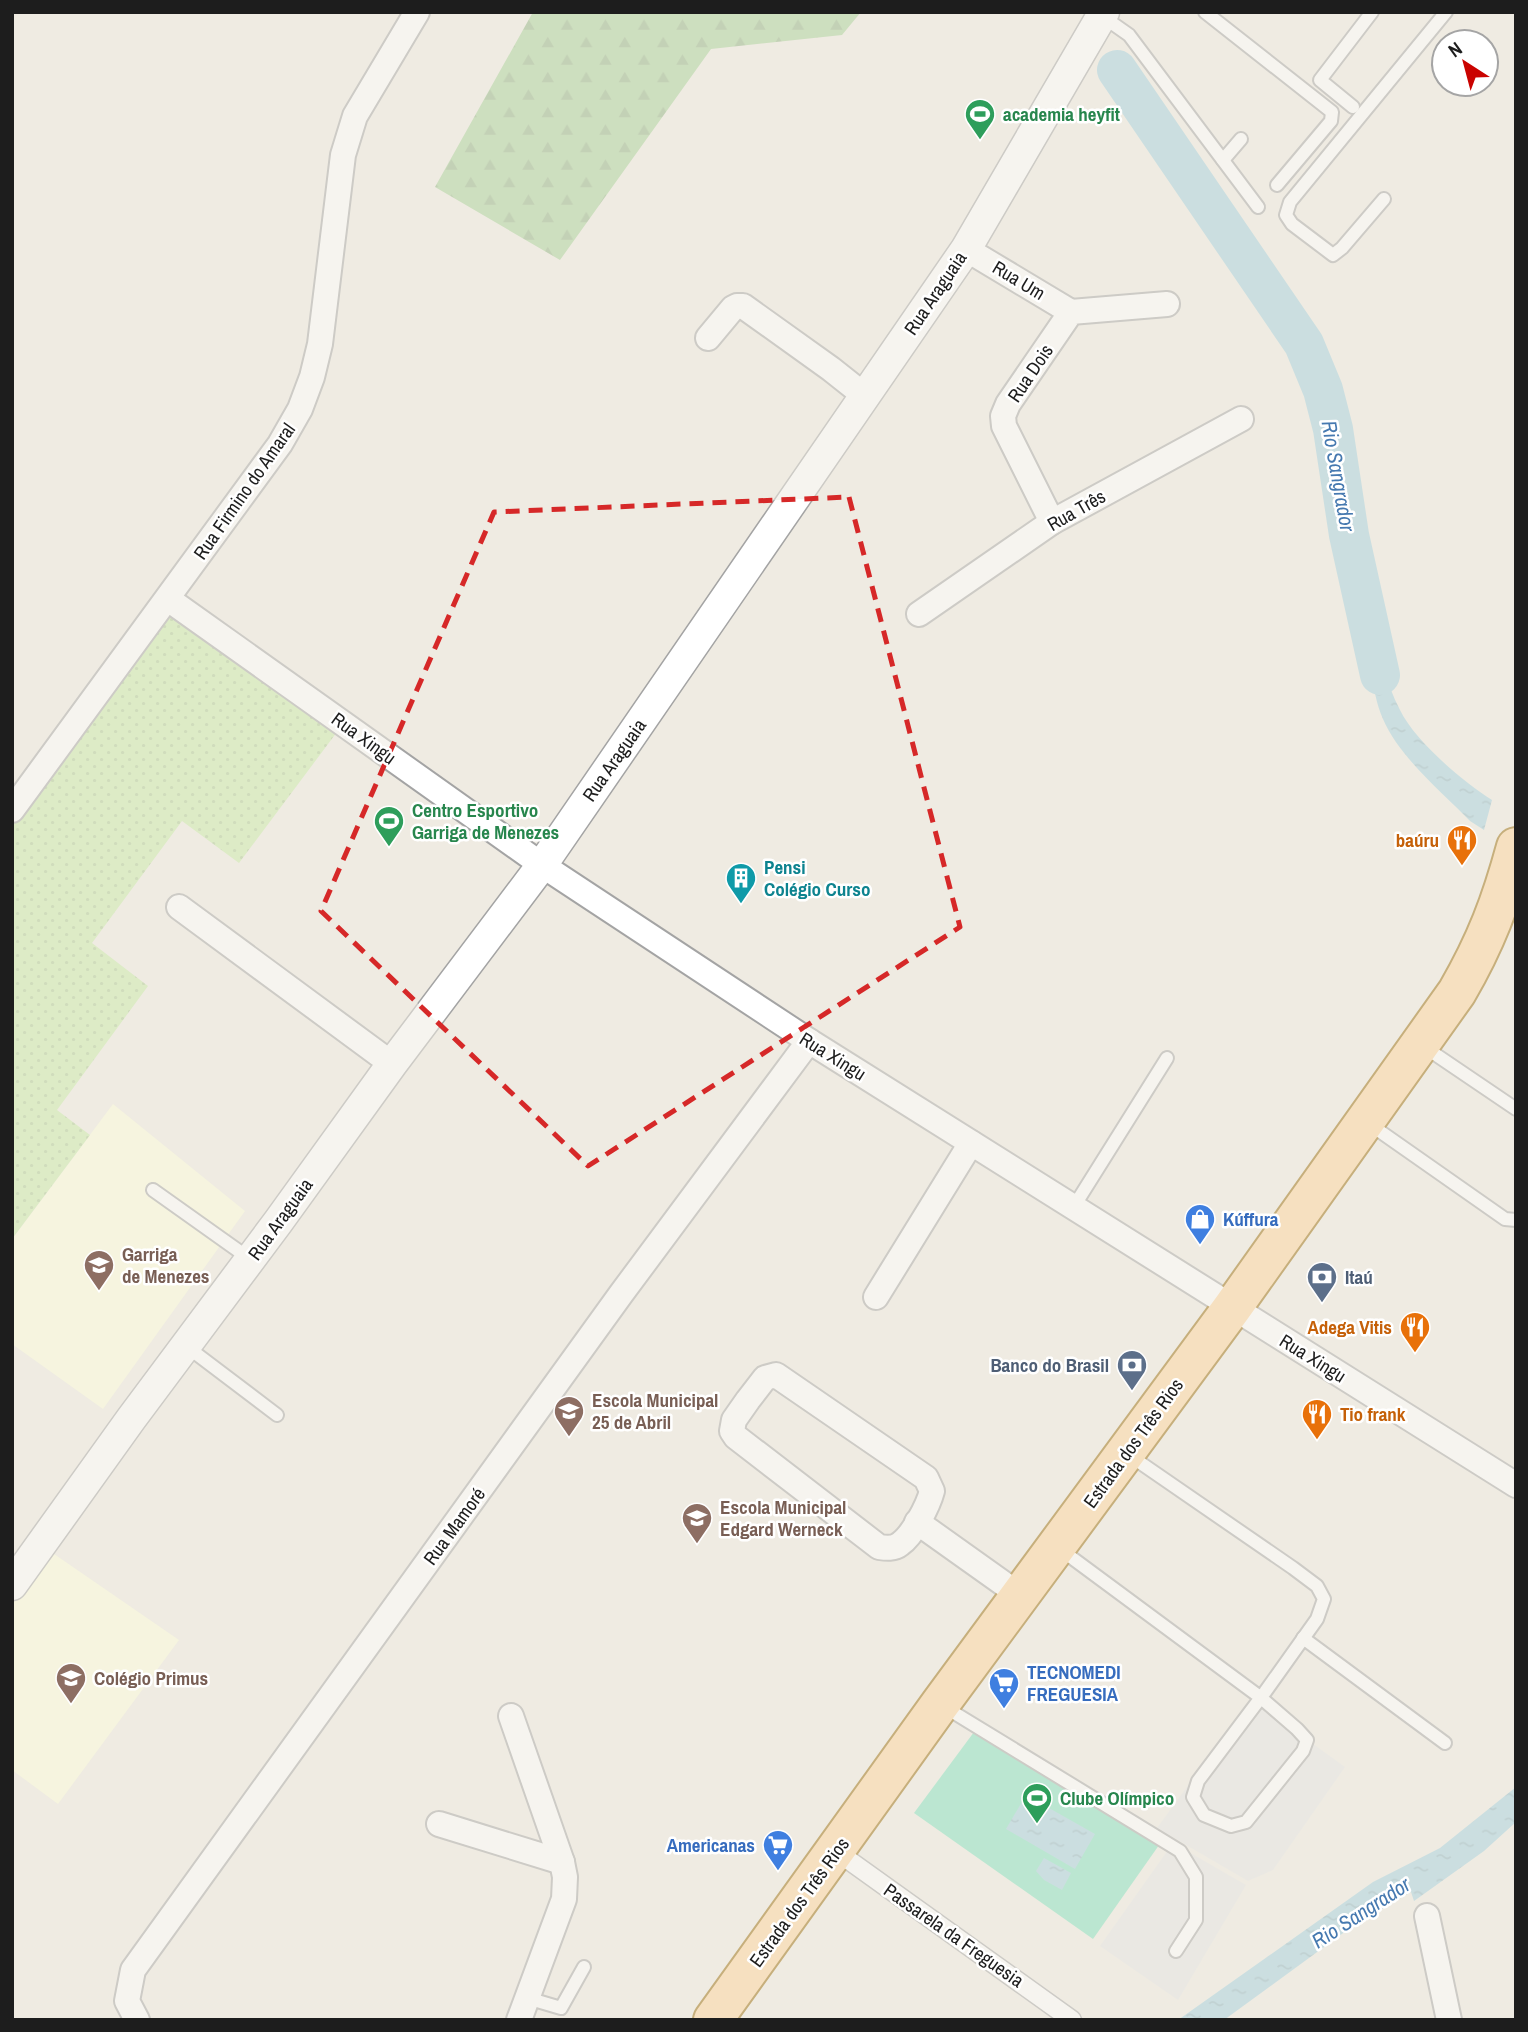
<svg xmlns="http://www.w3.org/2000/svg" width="1528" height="2032" viewBox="0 0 1528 2032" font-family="'Archivo Narrow',sans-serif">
  <defs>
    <pattern id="grass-dots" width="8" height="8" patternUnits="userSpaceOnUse" patternTransform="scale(1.75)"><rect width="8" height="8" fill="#c7eba5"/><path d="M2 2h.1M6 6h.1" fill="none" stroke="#aac98e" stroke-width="1.8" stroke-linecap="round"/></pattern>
    <pattern id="forest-firs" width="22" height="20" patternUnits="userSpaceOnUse" patternTransform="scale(1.75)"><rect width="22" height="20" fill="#a5d095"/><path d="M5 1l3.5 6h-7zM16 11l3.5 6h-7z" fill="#8eb280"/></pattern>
    <pattern id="water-ripples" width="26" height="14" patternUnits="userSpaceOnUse" patternTransform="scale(1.75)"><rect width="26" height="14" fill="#a0cfde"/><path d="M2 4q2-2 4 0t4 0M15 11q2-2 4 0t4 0" fill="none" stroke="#89b1be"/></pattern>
  </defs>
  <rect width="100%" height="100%" fill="#efebe2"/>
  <g fill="#feffdb">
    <polygon points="113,1104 245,1211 103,1409 12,1344 12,1239"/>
    <polygon points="41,1545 179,1640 58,1804 12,1770 12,1585"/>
  </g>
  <polygon fill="url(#grass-dots)" points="165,604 340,728 239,863 182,821 92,943 148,986 57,1110 90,1135 12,1239 12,816"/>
  <polygon fill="url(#forest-firs)" points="533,12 861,12 842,35 711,49 560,260 435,187"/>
  <polygon fill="#7ce1bc" points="974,1732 1164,1838 1093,1939 914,1813"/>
  <g fill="#e5e5e5">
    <polygon points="1251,1699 1345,1767 1273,1870 1248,1881 1157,1828"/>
    <polygon points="1173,1843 1246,1885 1178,2000 1100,1946"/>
  </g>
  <g fill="url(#water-ripples)">
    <path d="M1368 623C1379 651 1386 683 1400 710 1415 741 1463 782 1492 800L1484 830 1470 821C1442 792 1399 757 1383 719 1370 689 1371 655 1368 623Z"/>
    <polygon points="1516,1787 1516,1822 1484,1851 1414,1901 1411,1892 1350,1928 1224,2020 1178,2020 1373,1882 1440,1848"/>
    <polygon points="1026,1795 1095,1834 1075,1869 1006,1829"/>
    <polygon points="1044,1858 1071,1873 1062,1890 1044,1880 1036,1871"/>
  </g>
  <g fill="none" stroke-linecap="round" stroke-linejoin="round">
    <polyline stroke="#a0cfde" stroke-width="40" points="1117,70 1304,344 1323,390 1333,429 1349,535 1380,675"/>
    <g stroke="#a4a4a4" stroke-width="16">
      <g id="service">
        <polyline points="1205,12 1332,112 1331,121 1277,185"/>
        <polyline points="1102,16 1129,35 1258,207"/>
        <polyline points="1353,107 1320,80 1372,12"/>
        <polyline points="1223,160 1241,139"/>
        <polyline points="1384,199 1342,248 1333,255 1292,224 1286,215 1290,202 1446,12"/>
        <polyline points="1423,1046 1516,1109"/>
        <polyline points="1368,1123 1505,1219 1516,1220"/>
        <polyline points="153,1190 250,1259"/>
        <polyline points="1073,1208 1167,1058"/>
        <polyline points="186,1346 277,1415"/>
        <polyline points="1060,1549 1260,1697 1297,1729 1307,1740 1303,1751 1246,1822 1231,1826 1204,1815 1193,1797 1198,1781 1265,1692 1317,1619 1324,1599 1317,1586 1293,1568 1129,1455"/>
        <polyline points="1303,1638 1445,1743"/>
        <polyline points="943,1706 1180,1851 1196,1877 1196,1920 1176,1951"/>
        <polyline points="527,1998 561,2008 584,1967"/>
      </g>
    </g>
    <g stroke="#a4a4a4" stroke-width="21">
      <polyline id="pedestrian" points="836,1851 1072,2020"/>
    </g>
    <g stroke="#a4a4a4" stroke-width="28">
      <g id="minor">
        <polyline points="966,249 1071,312"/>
        <polyline points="708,338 733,308 737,306 743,306 831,369 865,396"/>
        <polyline points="1052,522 1004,426 1003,416 1008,404 1071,312 1167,304"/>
        <polyline points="168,599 542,865 809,1041 1516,1485"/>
        <polyline points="919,614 1052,522 1241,419"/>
        <polyline points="12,810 280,444 300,409 312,377 320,344 343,155 355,116 417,12"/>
        <polyline points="179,907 392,1064"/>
        <polyline points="876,1297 971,1143"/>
        <path d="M776 1375 926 1478 932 1491C928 1506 913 1535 900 1544 894 1549 886 1548 879 1547L736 1437 732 1431 734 1420 748 1400 765 1378Z"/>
        <polyline points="917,1522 1021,1596"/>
        <polyline points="511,1716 562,1862 565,1877 564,1899 519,2020"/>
        <polyline points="439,1824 562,1862"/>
        <polyline points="1427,1916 1449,2020"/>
        <polyline points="137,2020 127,2001 133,1970 621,1294 809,1041"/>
      </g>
    </g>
    <g stroke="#a4a4a4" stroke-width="33">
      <polyline id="tertiary" points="12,1585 131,1419 278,1222 392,1064 542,865 966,249 1104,12"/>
    </g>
    <g stroke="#966600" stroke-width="42">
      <path id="primary" d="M713 2020 940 1704 1232 1308 1457 992C1486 942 1501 902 1516 847"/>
    </g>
    <use href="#service" stroke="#fff" stroke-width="12"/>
    <use href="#pedestrian" stroke="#fff" stroke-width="18"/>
    <use href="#minor" stroke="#fff" stroke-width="24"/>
    <use href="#tertiary" stroke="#fff" stroke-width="30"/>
    <use href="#primary" stroke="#ffd397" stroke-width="38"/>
  </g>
  <path d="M0 0H1528V2032H0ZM849 497 960 927 588 1166 321 911 494 512Z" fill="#efebe2" fill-opacity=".55" fill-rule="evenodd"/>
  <path fill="none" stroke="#d62828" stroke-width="5" stroke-dasharray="14 9" stroke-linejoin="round" d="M849 497 960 927 588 1166 321 911 494 512Z"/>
  <defs>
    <g id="stadium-pin" transform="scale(1.575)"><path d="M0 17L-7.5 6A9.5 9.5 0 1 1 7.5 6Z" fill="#2e9e5b" stroke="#fff"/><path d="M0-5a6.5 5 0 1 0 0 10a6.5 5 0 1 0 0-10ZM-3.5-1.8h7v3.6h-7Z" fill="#fff"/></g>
    <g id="restaurant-pin" transform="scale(1.575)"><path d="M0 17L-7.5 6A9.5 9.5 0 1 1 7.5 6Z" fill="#e8710a" stroke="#fff"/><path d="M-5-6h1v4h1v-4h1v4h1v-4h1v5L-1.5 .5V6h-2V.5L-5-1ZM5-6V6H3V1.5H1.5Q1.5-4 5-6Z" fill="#fff"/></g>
    <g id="building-pin" transform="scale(1.575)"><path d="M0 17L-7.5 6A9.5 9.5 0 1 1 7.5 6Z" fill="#0f9aa8" stroke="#fff"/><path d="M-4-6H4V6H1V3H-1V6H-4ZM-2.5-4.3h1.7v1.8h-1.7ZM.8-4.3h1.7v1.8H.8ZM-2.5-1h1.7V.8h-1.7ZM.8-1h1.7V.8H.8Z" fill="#fff"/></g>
    <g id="shop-pin" transform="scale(1.575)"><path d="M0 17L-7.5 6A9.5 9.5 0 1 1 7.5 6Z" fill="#3f7fe0" stroke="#fff"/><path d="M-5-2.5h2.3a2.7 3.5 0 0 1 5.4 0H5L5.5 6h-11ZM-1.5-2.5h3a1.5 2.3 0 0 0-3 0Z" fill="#fff"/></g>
    <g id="school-pin" transform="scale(1.575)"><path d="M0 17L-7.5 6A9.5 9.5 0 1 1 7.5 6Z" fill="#8d6e63" stroke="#fff"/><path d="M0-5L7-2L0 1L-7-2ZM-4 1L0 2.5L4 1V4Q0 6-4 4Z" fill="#fff"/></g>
    <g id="bank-pin" transform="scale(1.575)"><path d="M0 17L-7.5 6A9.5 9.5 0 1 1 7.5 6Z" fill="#5c6f8a" stroke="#fff"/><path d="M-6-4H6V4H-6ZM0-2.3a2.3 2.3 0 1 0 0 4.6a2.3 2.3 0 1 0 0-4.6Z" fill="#fff"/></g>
    <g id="supermarket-pin" transform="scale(1.575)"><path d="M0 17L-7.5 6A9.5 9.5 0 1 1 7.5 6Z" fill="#3f7fe0" stroke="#fff"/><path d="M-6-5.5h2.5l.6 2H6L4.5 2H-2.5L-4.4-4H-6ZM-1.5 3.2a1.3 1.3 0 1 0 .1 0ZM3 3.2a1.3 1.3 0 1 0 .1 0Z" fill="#fff"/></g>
  </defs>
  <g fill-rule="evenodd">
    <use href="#stadium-pin" x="980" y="114"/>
    <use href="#stadium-pin" x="389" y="821"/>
    <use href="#restaurant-pin" x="1462" y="840"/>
    <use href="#building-pin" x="741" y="878"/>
    <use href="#shop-pin" x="1200" y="1219"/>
    <use href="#school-pin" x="99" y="1265"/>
    <use href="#bank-pin" x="1322" y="1277"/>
    <use href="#restaurant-pin" x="1415" y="1327"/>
    <use href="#bank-pin" x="1132" y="1365"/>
    <use href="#school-pin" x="569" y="1411"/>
    <use href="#restaurant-pin" x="1317" y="1414"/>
    <use href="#school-pin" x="697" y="1518"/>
    <use href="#school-pin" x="71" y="1678"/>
    <use href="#supermarket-pin" x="1004" y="1683"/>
    <use href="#stadium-pin" x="1037" y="1798"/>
    <use href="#supermarket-pin" x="778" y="1845"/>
  </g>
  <g text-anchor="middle" stroke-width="5" stroke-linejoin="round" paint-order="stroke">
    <g font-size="19" font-weight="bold" fill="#27864d" stroke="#fff" text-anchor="start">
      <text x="1003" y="121">academia heyfit</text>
      <text x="412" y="817">Centro Esportivo<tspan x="412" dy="22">Garriga de Menezes</tspan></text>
      <text x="1060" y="1805">Clube Olímpico</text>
    </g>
    <g font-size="19" fill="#1d1d1d" stroke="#fff">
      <text transform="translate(1019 280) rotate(31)" y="7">Rua Um</text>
      <text transform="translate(935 293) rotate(-56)" y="7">Rua Araguaia</text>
      <text transform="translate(1030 373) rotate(-56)" y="7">Rua Dois</text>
      <text transform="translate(244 491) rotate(-55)" y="7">Rua Firmino do Amaral</text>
      <text transform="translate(1076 510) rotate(-30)" y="7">Rua Três</text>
      <text transform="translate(364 738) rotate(36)" y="7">Rua Xingu</text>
      <text transform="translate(614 760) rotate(-55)" y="7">Rua Araguaia</text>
      <text transform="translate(833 1056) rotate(32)" y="7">Rua Xingu</text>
      <text transform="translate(280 1219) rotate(-54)" y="7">Rua Araguaia</text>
      <text transform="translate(1313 1358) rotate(32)" y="7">Rua Xingu</text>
      <text transform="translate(1133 1443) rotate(-54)" y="7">Estrada dos Três Rios</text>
      <text transform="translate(454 1526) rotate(-54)" y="7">Rua Mamoré</text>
      <text transform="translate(799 1902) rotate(-54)" y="7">Estrada dos Três Rios</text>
      <text transform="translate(954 1935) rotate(35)" y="7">Passarela da Freguesia</text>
    </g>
    <g font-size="19" font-weight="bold" fill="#c56008" stroke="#fff" text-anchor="end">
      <text x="1439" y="847">baúru</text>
      <text x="1392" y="1334">Adega Vitis</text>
      <text x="1340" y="1421" text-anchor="start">Tio frank</text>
    </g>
    <g font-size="19" font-weight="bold" fill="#0d838f" stroke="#fff" text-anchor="start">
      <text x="764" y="874">Pensi<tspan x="764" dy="22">Colégio Curso</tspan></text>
    </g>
    <g font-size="19" font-weight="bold" fill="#366cbe" stroke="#fff" text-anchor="start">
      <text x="1223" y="1226">Kúffura</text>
      <text x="1027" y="1679">TECNOMEDI<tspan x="1027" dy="22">FREGUESIA</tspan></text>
      <text x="755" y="1852" text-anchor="end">Americanas</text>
    </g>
    <g font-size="19" font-weight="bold" fill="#785e54" stroke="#fff" text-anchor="start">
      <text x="122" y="1261">Garriga<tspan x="122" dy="22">de Menezes</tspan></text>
      <text x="592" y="1407">Escola Municipal<tspan x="592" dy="22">25 de Abril</tspan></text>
      <text x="720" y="1514">Escola Municipal<tspan x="720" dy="22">Edgard Werneck</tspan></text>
      <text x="94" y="1685">Colégio Primus</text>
    </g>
    <g font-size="19" font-weight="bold" fill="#4e5e75" stroke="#fff" text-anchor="start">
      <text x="1345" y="1284">Itaú</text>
      <text x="1109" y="1372" text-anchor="end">Banco do Brasil</text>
    </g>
    <g font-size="21" font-style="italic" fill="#4679b0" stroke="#fff">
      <text transform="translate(1338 476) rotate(80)" y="7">Rio Sangrador</text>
      <text transform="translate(1361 1913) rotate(-33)" y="7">Rio Sangrador</text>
    </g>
  </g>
  <rect width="1528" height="2032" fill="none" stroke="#1d1d1d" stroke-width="28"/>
  <g transform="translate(1465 63) rotate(324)"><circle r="33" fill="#ffffff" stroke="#a5a5a5" stroke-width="2"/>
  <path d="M0-5L12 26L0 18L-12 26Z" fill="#ca0300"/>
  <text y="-10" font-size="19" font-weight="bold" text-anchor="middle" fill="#1d1d1d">N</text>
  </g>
</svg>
